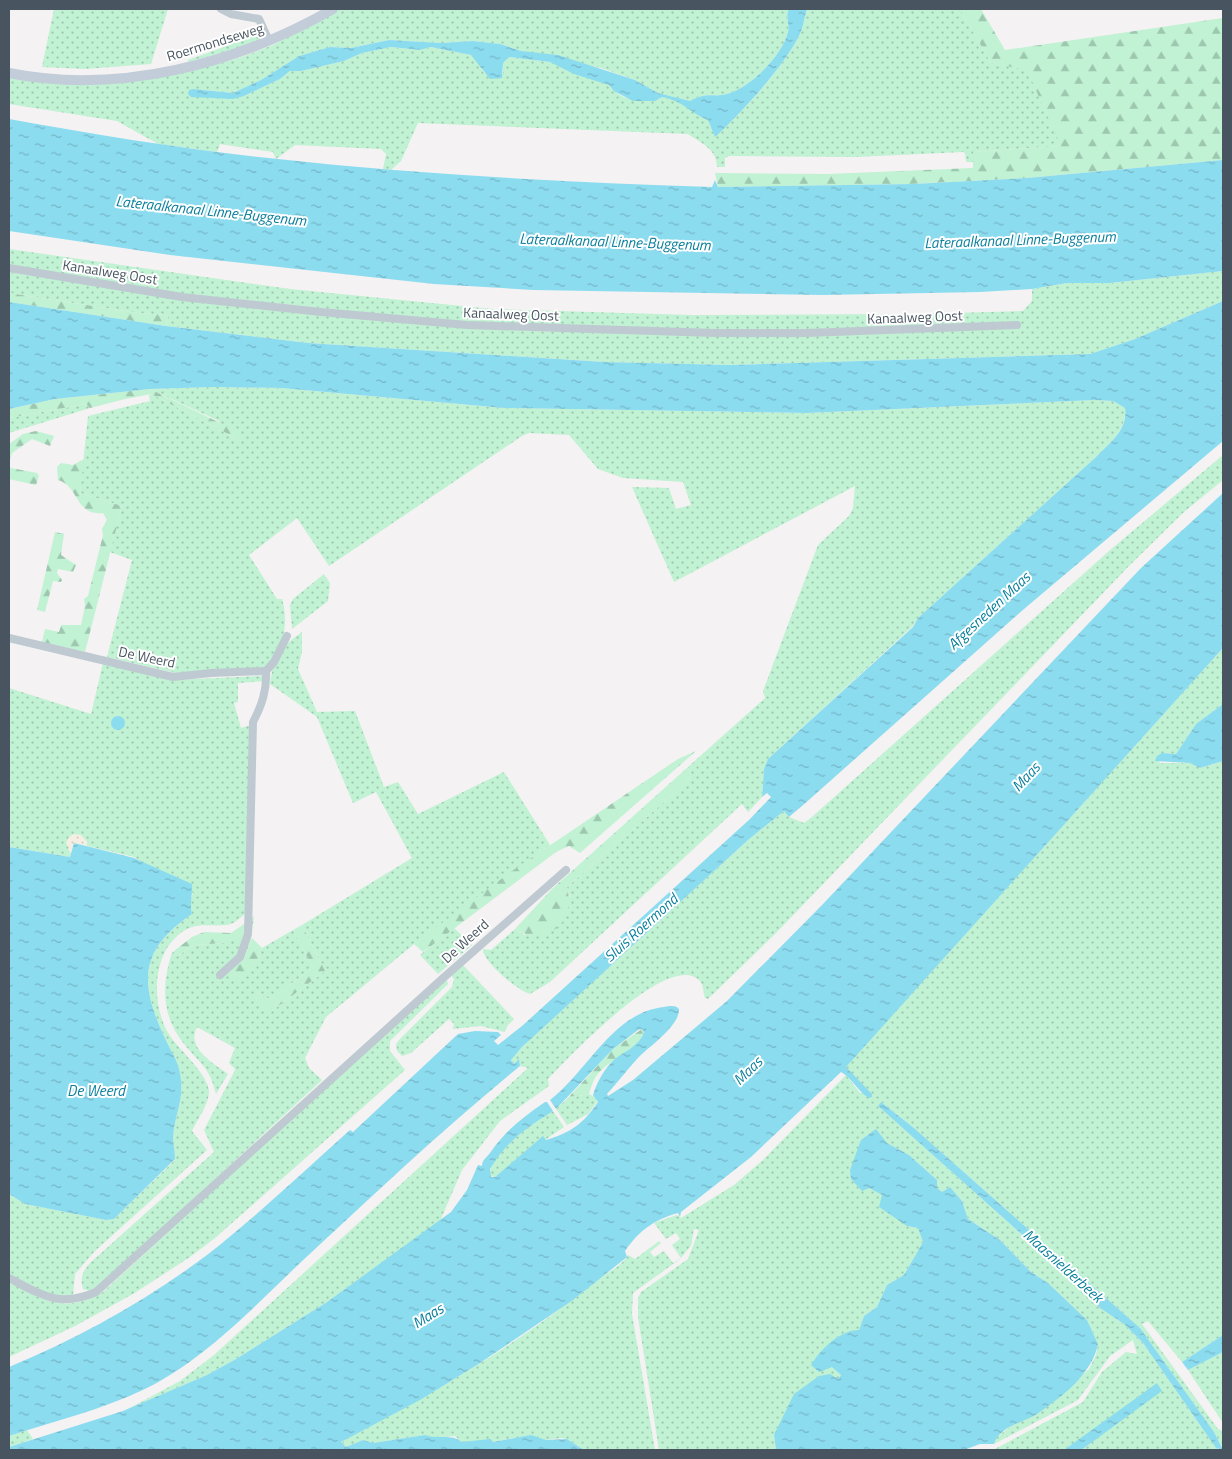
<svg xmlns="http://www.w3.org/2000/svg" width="1232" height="1459" viewBox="0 0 1232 1459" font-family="'Titillium Web',sans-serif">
  <defs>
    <pattern id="grass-dots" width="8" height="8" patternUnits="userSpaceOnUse" patternTransform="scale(1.25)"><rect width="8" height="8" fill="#c0f2d3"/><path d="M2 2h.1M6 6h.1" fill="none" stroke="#9ec7af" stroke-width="1.8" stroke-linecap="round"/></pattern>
    <pattern id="forest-firs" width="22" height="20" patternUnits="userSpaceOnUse" patternTransform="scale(1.25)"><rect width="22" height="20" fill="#c0f2d3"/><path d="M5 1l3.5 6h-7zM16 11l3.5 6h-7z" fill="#9ec7af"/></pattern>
    <pattern id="sand-dots" width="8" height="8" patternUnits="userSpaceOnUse" patternTransform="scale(1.25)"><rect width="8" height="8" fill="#f5efe3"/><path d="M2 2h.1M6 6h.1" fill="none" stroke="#d4cfc5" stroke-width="1.8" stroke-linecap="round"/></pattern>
    <pattern id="water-ripples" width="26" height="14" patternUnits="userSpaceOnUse" patternTransform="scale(1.25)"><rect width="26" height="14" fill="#8cdcf0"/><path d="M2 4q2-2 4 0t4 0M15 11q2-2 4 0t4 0" fill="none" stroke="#74b5c6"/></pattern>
  </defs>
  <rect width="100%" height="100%" fill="#f4f2f2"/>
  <g fill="url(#grass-dots)">
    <polygon points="54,9 168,9 151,64 85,69 42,67"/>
    <path d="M340 9H789C785 17 790 24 788 32 782 56 751 87 727 94 712 98 708 91 690 101L658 93 635 80 601 68 521 51 500 44 473 41 442 43 389 40 351 48 330 47 299 56 261 80 233 93 193 89 244 96 280 79 290 71H301L344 61 362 53 391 47 420 50 431 47 471 55 478 61 484 73 503 74V63L509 57 550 62 609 85C624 103 638 101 659 99L662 96C670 98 681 102 689 107 697 113 697 116 708 120L715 136C744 111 779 72 798 38 803 30 804 18 807 9H960L991 63 1027 69 1062 146 973 152 974 162H966L965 153 963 152 856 157 729 156 725 158V167H717C717 149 701 143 688 134L418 123 401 161 391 170 383 169 386 154 381 149 295 145 276 159 273 152 220 144 217 152 158 144 117 121 9 104V77L24 80 185 72 236 59 273 45Z"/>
    <polygon points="262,33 262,38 236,49 188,62 188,60"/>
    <polygon points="9,249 290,289 492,309 691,315 912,314 1023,311 1032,301 1032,289 1067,283 1110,283 1223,271 1223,301 1135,339 1090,354 731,365 604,362 308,343 166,326 168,315 138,313 9,293 9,272 219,304 530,331 798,336 1018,327 931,326 741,331 453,322 167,292 9,267"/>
    <path d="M213 387 281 388 504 408 807 413 1095 400 1113 401 1125 408C1127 430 1110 442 1096 457L918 618 913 626 768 759 764 769 762 797 748 812 742 804 550 982 530 994C518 991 482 961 483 949L491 950 515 929 525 935 570 896 567 887 689 780 691 775 688 767 765 698 763 691 818 545 849 516 853 508 855 486 674 582 632 487 669 488 676 509 691 505 683 482 623 478 598 469 569 435 529 433 522 436 329 566 297 518 249 555 277 599H282C289 623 284 655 262 669L180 674 107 657 132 560 110 552 122 506 80 493 88 416 150 401 149 395 151 394 238 439 217 420 150 389Z"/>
    <polygon points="86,404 90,408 9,433 9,418"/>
    <path d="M1223 455V480L1184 512 1129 566 775 934 708 999 705 998C703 992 704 985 699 980 668 951 568 1058 548 1079L549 1086 500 1121 462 1170 440 1221 327 1302 236 1359 207 1375 126 1410 180 1381 214 1355 528 1068 520 1066 519 1060 514 1064 511 1059 532 1037 748 840 784 811 789 817 804 823 812 817 1109 551Z"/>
    <polygon points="324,574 330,583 328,601 292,629 290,605 293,599"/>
    <path d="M302 632V652L298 669 317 712 355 711 384 787 398 782 418 814 504 772 550 845 414 944 326 1017 305 1058 309 1068 322 1080 101 1284 90 1291 83 1289C80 1278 82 1272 90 1263L214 1152 204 1130 234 1072 235 1069 229 1063 235 1048 197 1027C186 1048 213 1063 228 1074L216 1094C209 1066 201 1065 184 1044 162 1017 161 985 172 953L174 951 179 955 194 945 223 943 254 916 251 940 246 954 258 960 262 948 293 930 313 968 270 999 255 992 256 998 269 1013 325 971 302 925 412 858 376 792 353 803 317 717 270 684C273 660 281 646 302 632Z"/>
    <path d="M1223 648V704L1196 724 1176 754 1162 753 1159 763H1191L1200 768 1223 761V1335L1182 1362 1148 1321 1142 1324 1218 1429 1223 1431V1450L1214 1432 1140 1328 914 1128 881 1102 878 1106 1085 1291 1088 1297 1100 1308 1124 1324 1143 1343 1216 1448 1220 1450H1081L1089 1444 1082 1438 1064 1450H993L1083 1402 1102 1372 1126 1352 1137 1354 1133 1340 1110 1356 1078 1400 994 1444 997 1437 1012 1425 1036 1414 1089 1369 1096 1355 1098 1344 1087 1320 1048 1283 1031 1272 1000 1240 968 1219 962 1201 950 1187 942 1192 937 1188V1180L909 1155 887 1143 869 1188 882 1195 907 1226 918 1228 923 1242 904 1275 887 1285 877 1307 864 1316 859 1330 832 1366 841 1375 839 1379 774 1435 776 1450H659L638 1317V1298L641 1292 688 1259 699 1230 694 1229 691 1246 690 1247 680 1259 633 1293 632 1314 655 1450H584L567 1439 561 1438 546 1440 513 1438 492 1442H462L455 1436 432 1438 425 1435 373 1443 363 1440 346 1447 342 1444 343 1440C431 1395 519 1344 596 1281 606 1273 621 1267 628 1255L635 1259 659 1241 661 1243 650 1252 654 1257 664 1251 673 1263 681 1258 672 1245 680 1239 676 1233 666 1239 654 1223 677 1215 681 1218 734 1185 763 1160 846 1075 860 1093 872 1094 845 1067Z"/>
    <path d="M103 663 173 680 263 676 265 681 238 683V702L234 703 241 728 251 725V730H248L250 731 248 911C242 916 234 925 226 925 206 927 194 920 176 937 150 961 152 1014 173 1040 182 1052 210 1077 209 1093 208 1105 197 1120 192 1131L207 1150 95 1251 75 1274 73 1296C49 1298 29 1285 9 1274V1194L25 1204 106 1220 114 1219 175 1160C174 1152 173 1144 173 1137 175 1112 185 1100 180 1073 178 1060 170 1050 165 1038 139 983 139 950 192 914L189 904 193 893 134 857 87 846V842L81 835 68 849 71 853 70 857 9 847V688L91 714Z"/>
    <polygon points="454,928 472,945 438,974 420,955"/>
    <polygon points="463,965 514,1019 507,1026 505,1032 481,1026 453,1029 454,1024 449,1019 411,1053 402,1056 397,1051 396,1044 400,1039 452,987 454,979 450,974"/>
    <path d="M446 977 448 984 390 1041V1051L405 1070 215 1238 190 1257 133 1294 75 1326 9 1357V1282C44 1301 65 1314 103 1292Z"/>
    <polygon points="589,1094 595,1097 597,1102 588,1114 567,1125 556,1109 568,1098"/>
    <path d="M553 1111 564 1127 545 1140 543 1137 495 1177 490 1176C487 1154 536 1121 553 1111Z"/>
    <polygon points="1223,1352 1223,1423 1188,1370"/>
    <polygon points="27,1430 33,1439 9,1447 9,1436"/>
  </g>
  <g fill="url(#forest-firs)">
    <polygon points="960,9 981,9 1005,50 1223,18 1223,160 1027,178 913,184 718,187 715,173 828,174 973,168 973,152 1061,146 1027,70 991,63"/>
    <polygon points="9,293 138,313 168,315 166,326 9,302"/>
    <polygon points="150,389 241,433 242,437 238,439 151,394 125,399 90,408 86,404 9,418 9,409 55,399"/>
    <polygon points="36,431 54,436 50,446 32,439 12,453 9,463 9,444 23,434"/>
    <path d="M84 459 80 493 122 506 85 652 42 642 45 629 59 632 61 625H81L85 606 84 599 88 596 103 535 102 529 107 520 103 513C75 516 80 487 58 480L57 467 61 463 73 465Z"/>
    <polygon points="9,466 11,468 37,473 39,476 36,485 9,479"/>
    <polygon points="55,532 64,534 61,555 76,565 73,572 58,569 57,573 62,580 61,582 53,581 45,612 37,610"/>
    <polygon points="696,751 580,853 569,846 556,852 423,952 414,944 512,871 678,759"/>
    <path d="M688 767 691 775 689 780 567 887C577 921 546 949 515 929L552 889Z"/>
    <polygon points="247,922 245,938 223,943 194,945 179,955 174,951 192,937 204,932 231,933"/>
    <polygon points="302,925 325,971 269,1013 252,995 255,992 270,999 313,968 293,930"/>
    <polygon points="252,938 262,948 258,960 241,981 227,972 246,954"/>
    <path d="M642 1029 644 1032C637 1052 609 1059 597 1075 593 1080 591 1088 589 1094L568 1098 613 1049Z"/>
  </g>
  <polygon fill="url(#sand-dots)" points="74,834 81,835 87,842 87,846 74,843 71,853 66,843 69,837"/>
  <g fill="url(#water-ripples)">
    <path d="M789 9H807C804 18 803 30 798 38 779 72 744 110 715 137L708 120C690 113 684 101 662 97L655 101H633L614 91 609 85 574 74 550 62 509 57 503 63 502 78 490 79 471 55 431 47 420 50 391 47 362 53 344 61 301 71H290L280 79 244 96 233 99 191 97 188 94 189 90 193 89 233 93 261 80 299 56 330 47 351 48 389 40 442 43 473 41 500 44 521 51 558 55 635 80 658 93 690 101C708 91 713 98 727 94 751 87 782 56 788 32 790 24 785 17 789 9Z"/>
    <path d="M9 119C98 135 188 150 278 159 422 175 567 182 712 187L715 180 718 187 913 184 1027 178 1223 160V271L1110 283H1067L1032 289 980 292 823 295 533 290 434 284 170 255 9 231Z"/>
    <path d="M1223 301V441L1024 609 802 806 789 817 784 811 748 840 522 1047 511 1060 514 1064 519 1059 520 1066C444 1128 372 1196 300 1263 253 1308 204 1360 145 1389 101 1410 55 1421 9 1436V1367C79 1338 146 1301 207 1255 257 1216 303 1172 350 1130L353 1132 458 1034 475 1031 498 1032 501 1035 494 1041 498 1045 522 1026 750 819 771 797 767 793 762 797 764 769 768 759 913 627 918 618 1096 457C1110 442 1128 430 1125 408L1113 401 1095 400 807 413 504 408 281 388 213 387 150 389 55 399 9 409V302L166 326 308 343 604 362 731 365 1090 354 1135 339Z"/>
    <path d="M1223 493V648L846 1067 872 1094V1097L869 1098C857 1091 853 1079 841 1072L751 1157 681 1212 680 1217 678 1213C653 1220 639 1231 625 1251L627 1257 573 1300 477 1365 420 1400 341 1442 346 1447 363 1440 373 1443 425 1435C438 1440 451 1433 462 1442L490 1439 493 1442 531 1435 546 1440 567 1439 584 1450H9V1447L123 1411 207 1375 236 1359 327 1302 451 1212 467 1190 478 1165 482 1166C482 1160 486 1158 490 1153 505 1131 523 1117 545 1102H547L553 1111C525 1129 508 1140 490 1169L491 1177H495L543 1136 546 1140C572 1132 583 1124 598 1102L593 1095C597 1082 605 1067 616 1058 626 1051 640 1045 644 1032L642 1029 638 1030 613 1049 556 1109 550 1100C587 1072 613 1012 664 1007 670 1006 675 1005 679 1009 680 1026 648 1047 637 1059 627 1070 617 1083 607 1094L608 1096 633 1080 727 1001 823 904 1141 568Z"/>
    <polygon points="1223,704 1223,761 1200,768 1190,763 1155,761 1157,756 1162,753 1176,754 1196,724"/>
    <circle cx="118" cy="723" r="7"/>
    <path d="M74 843 134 858 192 884C193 895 189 903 192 914 139 950 139 983 165 1038 170 1050 178 1060 180 1073 185 1100 175 1112 173 1137 173 1144 175 1152 175 1159L114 1219 106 1220 25 1204 9 1194V847L70 857Z"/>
    <polygon points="881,1102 914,1128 1140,1328 1214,1432 1223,1450 1216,1448 1143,1343 1124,1324 1100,1308 1088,1297 1085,1291 878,1106"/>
    <path d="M876 1129 887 1143 909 1155 937 1180V1188L942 1192 950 1187 962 1201 968 1219 1000 1240 1031 1272 1048 1283 1087 1320 1098 1344C1092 1374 1062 1397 1037 1414 1022 1423 1000 1426 994 1444H980L964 1450H776L774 1435 794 1394 819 1376 830 1374 838 1379 841 1375 832 1367 819 1372 811 1365C821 1349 840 1330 859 1330L864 1316 877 1307 887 1285 904 1275 923 1242 918 1228 907 1226 879 1207 882 1195 869 1188 862 1191 851 1179 850 1170 861 1140Z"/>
    <polygon points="1223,1335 1223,1352 1188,1370 1182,1362"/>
    <polygon points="1157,1383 1162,1391 1084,1448 1081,1450 1064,1450"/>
  </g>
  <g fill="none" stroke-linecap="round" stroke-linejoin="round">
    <g stroke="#bfc9d1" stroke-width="8">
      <polyline points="221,9 231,14 259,19 269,41"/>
      <polyline points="9,268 182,297 321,312 467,325 715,333 807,333 1017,325"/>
      <polyline points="9,638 173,677 211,673 266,671"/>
      <polyline points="266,671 274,662 287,636"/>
      <path d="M220 975 240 957 248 934 253 722C262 705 267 690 266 671"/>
      <path d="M9 1278C41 1295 60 1308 96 1292L442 979 566 870"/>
    </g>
    <path stroke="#c2cdd9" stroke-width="10" d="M9 73C118 95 237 64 333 9"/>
  </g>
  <g text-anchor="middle" stroke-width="4" stroke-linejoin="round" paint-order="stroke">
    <g font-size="14" fill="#485560" stroke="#fff">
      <text transform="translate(215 42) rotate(-17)" y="5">Roermondseweg</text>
      <text transform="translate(110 272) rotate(9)" y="5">Kanaalweg Oost</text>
      <text transform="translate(511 314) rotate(2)" y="5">Kanaalweg Oost</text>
      <text transform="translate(915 317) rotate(-2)" y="5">Kanaalweg Oost</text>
      <text transform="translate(147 657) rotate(12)" y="5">De Weerd</text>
      <text transform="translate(465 941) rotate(-42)" y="5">De Weerd</text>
    </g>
    <g font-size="15" font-style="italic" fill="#087f9c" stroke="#fff">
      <text transform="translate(211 211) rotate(6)" y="5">Lateraalkanaal Linne-Buggenum</text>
      <text transform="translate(1020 240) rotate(-2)" y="5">Lateraalkanaal Linne-Buggenum</text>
      <text transform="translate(615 242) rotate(2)" y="5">Lateraalkanaal Linne-Buggenum</text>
      <text transform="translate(989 611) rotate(-43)" y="5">Afgesneden Maas</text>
      <text transform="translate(1026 777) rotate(-47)" y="5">Maas</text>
      <text transform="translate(641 928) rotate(-42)" y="5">Sluis Roermond</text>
      <text transform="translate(748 1071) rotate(-44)" y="5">Maas</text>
      <text x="96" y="1096">De Weerd</text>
      <text transform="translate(1063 1266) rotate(42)" y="5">Maasnielderbeek</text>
      <text transform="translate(428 1316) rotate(-32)" y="5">Maas</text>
    </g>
  </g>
  <rect width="1232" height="1459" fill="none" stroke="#485560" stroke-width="20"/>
</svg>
